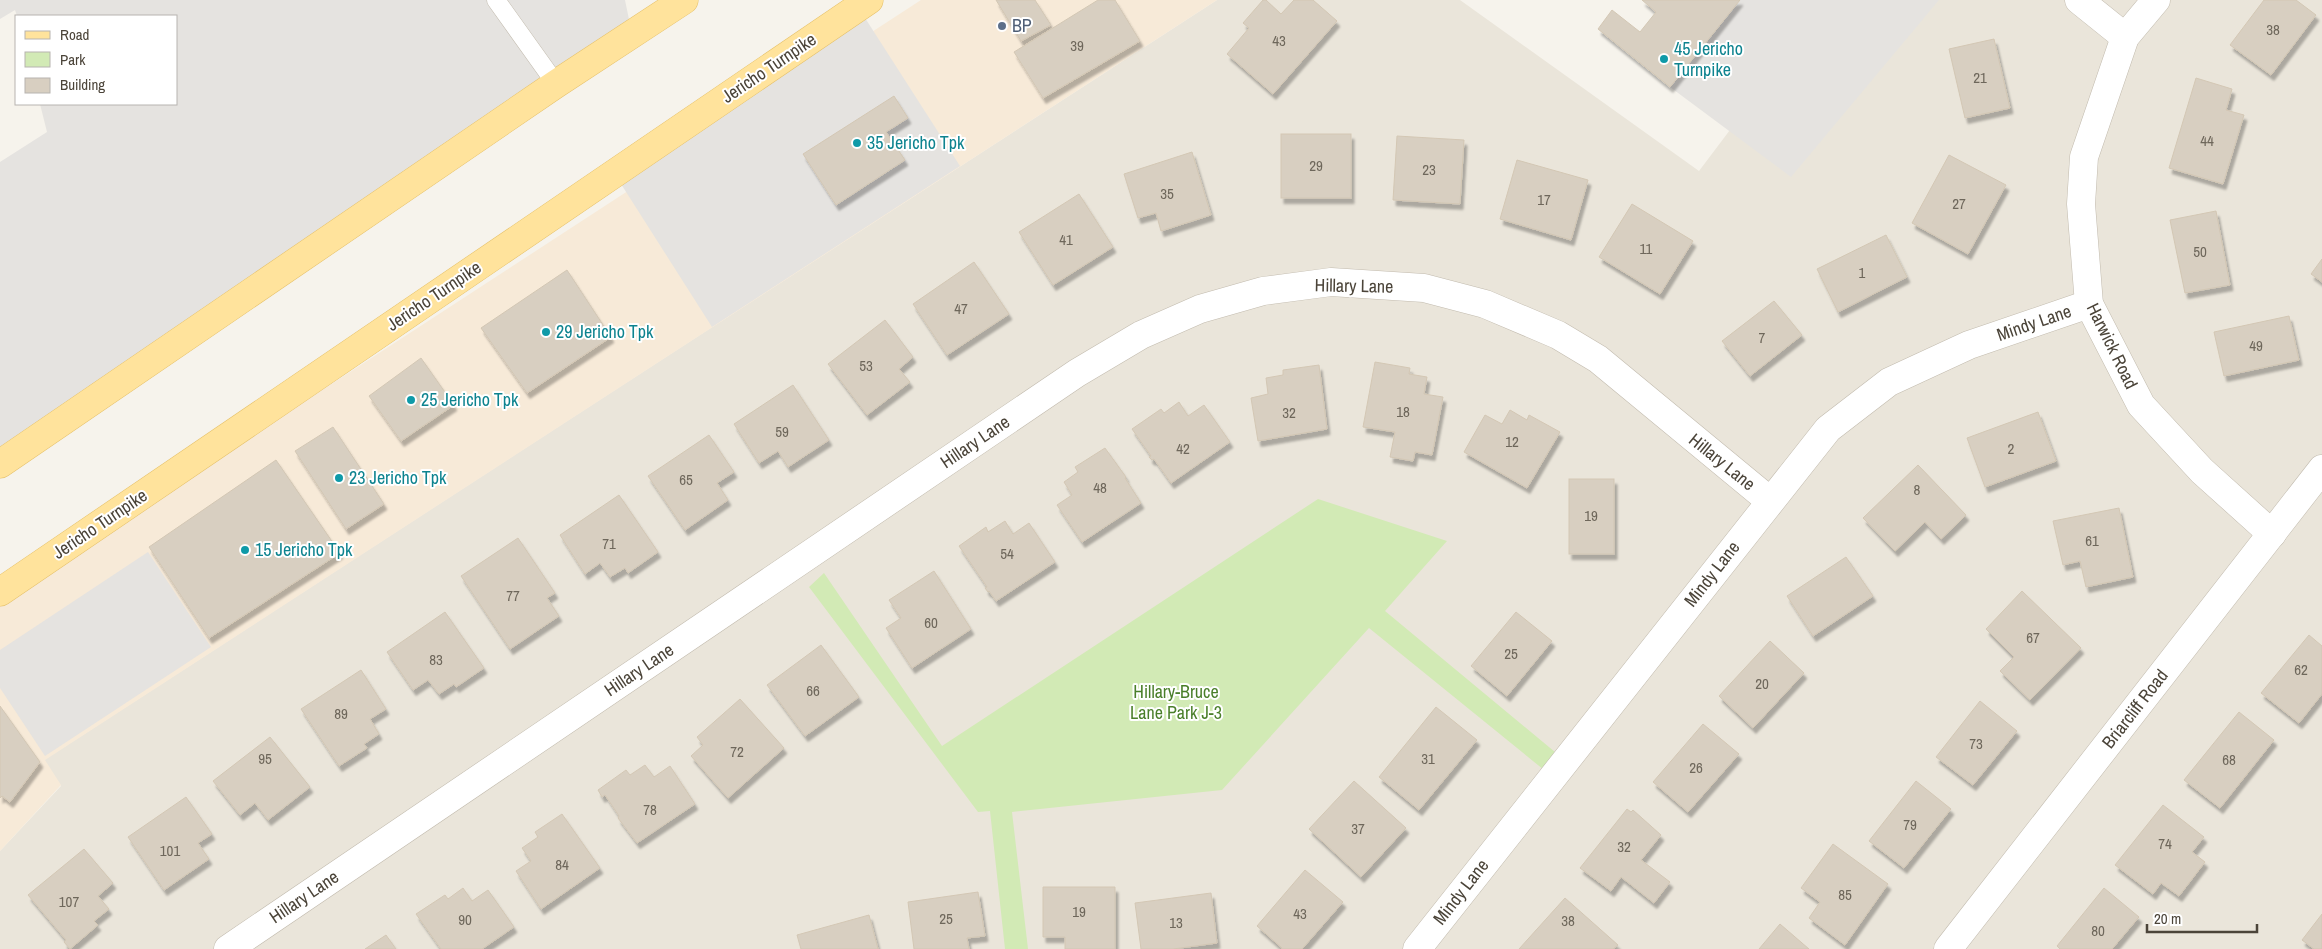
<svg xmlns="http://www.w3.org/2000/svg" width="2322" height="949" viewBox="0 0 2322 949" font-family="'Archivo Narrow',sans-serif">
  <defs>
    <filter id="shadow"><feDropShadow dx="3" dy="5.5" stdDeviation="1" flood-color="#0004"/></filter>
  </defs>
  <rect width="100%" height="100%" fill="#f6f3ec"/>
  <polygon fill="#eae5da" points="1217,0 1460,0 1699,171 1828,0 2322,0 2322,949 0,949 0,851 61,786 44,760"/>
  <polygon fill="#f7ead8" points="921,0 1217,0 45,760 61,785 0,851 0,600"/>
  <polygon fill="#d2eab5" points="1318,499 1447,541 1385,611 1561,757 1549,774 1369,628 1222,790 1012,812 1028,949 1005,949 990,811 978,812 809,587 824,573 942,746"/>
  <g fill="#e5e3e0">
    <polygon points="0,0 625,0 632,34 0,458 0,162 47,132 40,104 176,104 176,16 17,16 15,10 0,19"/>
    <polygon points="1740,0 1939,0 1791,177 1670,87"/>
    <polygon points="858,7 960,166 712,327 614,173"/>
    <polygon points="148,552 211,647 45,756 0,688 0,650"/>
  </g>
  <g fill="#d8cfc1" stroke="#d3c7b4" filter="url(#shadow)">
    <polygon points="996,0 1035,0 1051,25 1021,41"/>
    <polygon points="1098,0 1115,0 1140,41 1043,98 1014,52"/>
    <polygon points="1263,0 1266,0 1281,14 1294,0 1313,0 1337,21 1273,94 1227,54 1249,28 1243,23"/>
    <polygon points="1642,0 1740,0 1670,87 1598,29 1612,10 1640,32 1656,12"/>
    <polygon points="2264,0 2296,0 2316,15 2271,75 2230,45"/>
    <polygon points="1994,39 2010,108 1965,118 1949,49"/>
    <polygon points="2196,78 2232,89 2226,110 2244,115 2223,184 2169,168"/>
    <polygon points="894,96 908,118 886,132 905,160 836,205 803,154"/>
    <rect x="1281" y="134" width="70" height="64"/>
    <polygon points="1397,136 1464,140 1460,204 1393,200"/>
    <polygon points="1192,152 1211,215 1161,231 1156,213 1138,218 1124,174"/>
    <polygon points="1949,155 2006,185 1968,254 1912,223"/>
    <polygon points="1517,160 1588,180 1571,240 1500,219"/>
    <polygon points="1079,194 1113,247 1053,285 1019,232"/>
    <polygon points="1632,204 1693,241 1660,294 1599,257"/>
    <polygon points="2216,211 2230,285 2185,293 2170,220"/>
    <polygon points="1886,235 1907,277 1838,312 1817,269"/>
    <polygon points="2322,259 2322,282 2311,274"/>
    <polygon points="974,262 1009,314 947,355 913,304"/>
    <polygon points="567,270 611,337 527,393 481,328"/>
    <polygon points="1774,301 1802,335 1750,376 1722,341"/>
    <polygon points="2289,316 2299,360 2224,376 2214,332"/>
    <polygon points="885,320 913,357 899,369 910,382 867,415 828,364"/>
    <polygon points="421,358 454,405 401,441 369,396"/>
    <polygon points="1375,362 1410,368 1409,374 1427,377 1424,394 1443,397 1432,455 1415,452 1413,461 1390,457 1395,432 1363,427"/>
    <polygon points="1319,365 1327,429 1258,441 1251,398 1268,394 1266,378 1283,375 1283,370"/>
    <polygon points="793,385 829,440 788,467 778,451 759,463 734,424"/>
    <polygon points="1179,402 1188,416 1204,405 1230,442 1171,483 1154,459 1152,460 1149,457 1151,456 1132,429 1161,409 1164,413"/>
    <polygon points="1510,410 1527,420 1529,415 1560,432 1527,488 1464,452 1485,415 1502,424"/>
    <polygon points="2038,412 2056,461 1985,487 1967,438"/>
    <polygon points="333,427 384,504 346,529 295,451"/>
    <polygon points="709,435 734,472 717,483 728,500 685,530 648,476"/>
    <polygon points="1105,448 1126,477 1125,478 1141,503 1082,542 1057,505 1072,495 1064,482 1078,472 1075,467"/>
    <polygon points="276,460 340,553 209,638 149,547"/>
    <polygon points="1918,465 1966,515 1941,539 1925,522 1895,551 1863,518"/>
    <rect x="1569" y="479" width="45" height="75"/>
    <polygon points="619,495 658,552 628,573 625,568 610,577 600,563 585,574 560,535"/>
    <polygon points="2119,508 2133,577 2086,587 2080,561 2063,565 2053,521"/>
    <polygon points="1005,521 1013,534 1029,523 1055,562 996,601 989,591 988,592 985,588 987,587 959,546 986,527 988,532"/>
    <polygon points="518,538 555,593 547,598 559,616 510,649 461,576"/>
    <polygon points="1846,557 1873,596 1813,636 1787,596"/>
    <polygon points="934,571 971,629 912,668 886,628 901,618 889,600"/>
    <polygon points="2022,591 2081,648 2030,700 2000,671 2014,657 1986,629"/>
    <polygon points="445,612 484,668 456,687 454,684 439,694 428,680 413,690 387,652"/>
    <polygon points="1516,612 1552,641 1507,696 1471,666"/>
    <polygon points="2309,635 2322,646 2322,694 2299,723 2261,693"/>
    <polygon points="1770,641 1804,673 1753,728 1719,696"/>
    <polygon points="821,645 859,697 805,736 767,685"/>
    <polygon points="361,670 386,709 370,719 379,734 364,744 367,748 339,766 301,709"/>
    <polygon points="740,699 784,748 728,798 691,756 703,745 697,737"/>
    <polygon points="1980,701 2017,731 1973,785 1936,757"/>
    <polygon points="0,706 40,762 10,802 2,796 0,798"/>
    <polygon points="1436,707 1477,740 1419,810 1379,777"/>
    <polygon points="2239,712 2274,740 2220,808 2184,780"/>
    <polygon points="1703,724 1739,754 1688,812 1653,782"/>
    <polygon points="270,737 310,787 268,820 255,803 240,815 213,781"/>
    <polygon points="645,765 654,777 670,766 695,804 637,843 618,818 619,816 605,795 602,797 598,790 626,770 630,775"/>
    <polygon points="1354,781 1406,828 1361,877 1309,829"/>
    <polygon points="1916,781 1951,809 1904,868 1869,841"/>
    <polygon points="186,797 212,834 198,843 209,859 164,890 128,837"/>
    <polygon points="2163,805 2204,837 2192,852 2205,862 2179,896 2161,883 2153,894 2115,865"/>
    <polygon points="1627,809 1631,812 1633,810 1661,835 1641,860 1670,882 1654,903 1621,877 1611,891 1580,868"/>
    <polygon points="562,814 600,868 541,909 516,871 531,861 522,848 538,837 535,832"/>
    <polygon points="1833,844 1888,884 1845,945 1809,918 1820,902 1801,888"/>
    <polygon points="84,849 113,883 98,896 109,909 94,921 98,925 70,949 64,942 66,940 28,895"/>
    <polygon points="1305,870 1343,902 1302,949 1281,949 1282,948 1257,926"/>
    <polygon points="1043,887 1115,887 1115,949 1065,949 1065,937 1043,937"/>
    <polygon points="463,888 472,901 488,890 514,927 482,949 441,949 416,914 445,895 448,899"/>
    <polygon points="2104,888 2139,917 2112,949 2060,949 2057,946"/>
    <polygon points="978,892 985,936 967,938 969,949 914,949 908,902"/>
    <polygon points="1211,893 1217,943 1173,949 1141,949 1135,903"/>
    <polygon points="1565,898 1618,945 1613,949 1519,949"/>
    <polygon points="2322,914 2322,949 2314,949 2302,940"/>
    <polygon points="869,915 878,949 801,949 797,935"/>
    <polygon points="1780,924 1809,949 1759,949"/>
    <polygon points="386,935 396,949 365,949"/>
  </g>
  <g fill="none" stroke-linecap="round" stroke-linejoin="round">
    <g stroke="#c2bbae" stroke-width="19">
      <polyline id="service" points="496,0 556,84"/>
    </g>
    <g stroke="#c2bbae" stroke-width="29">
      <g id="minor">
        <polyline points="2079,0 2125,37"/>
        <polyline points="2156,0 2125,37 2084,157 2081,204 2089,304 2141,405 2202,471 2272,534"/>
        <polyline points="228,949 1077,373 1141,335 1200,309 1263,291 1331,282 1424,288 1485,304 1558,335 1598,359 1770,501"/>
        <polyline points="1417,949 1828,429 1889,382 1969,345 2089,304"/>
        <polyline points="1948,949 2322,469"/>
      </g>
    </g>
    <g stroke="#e6c16a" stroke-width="29">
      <g id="primary">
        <polyline points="0,464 556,84 684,0"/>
        <polyline points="0,592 869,0"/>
      </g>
    </g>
    <use href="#service" stroke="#fff" stroke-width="18"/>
    <use href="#minor" stroke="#fff" stroke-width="28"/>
    <use href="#primary" stroke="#ffe39c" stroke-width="28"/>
  </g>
  <circle fill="#5c6f8a" stroke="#fff" stroke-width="2" cx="1002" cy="26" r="5"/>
  <g fill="#0f9aa8" stroke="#fff" stroke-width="2">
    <circle cx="1664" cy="59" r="5"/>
    <circle cx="857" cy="143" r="5"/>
    <circle cx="546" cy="332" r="5"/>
    <circle cx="411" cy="400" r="5"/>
    <circle cx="339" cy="478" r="5"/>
    <circle cx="245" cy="550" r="5"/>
  </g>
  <g text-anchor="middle" stroke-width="4" stroke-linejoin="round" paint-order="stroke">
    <g font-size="15" fill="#6e675b">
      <text x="2273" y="35">38</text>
      <text x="1279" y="46">43</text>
      <text x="1077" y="51">39</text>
      <text x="1980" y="83">21</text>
      <text x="2207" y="146">44</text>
      <text x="1316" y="171">29</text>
      <text x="1429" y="175">23</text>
      <text x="1167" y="199">35</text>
      <text x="1544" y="205">17</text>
      <text x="1959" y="209">27</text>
      <text x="1066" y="245">41</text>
      <text x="1646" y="254">11</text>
      <text x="2200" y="257">50</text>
      <text x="1862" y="278">1</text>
      <text x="961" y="314">47</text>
      <text x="1762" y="343">7</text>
      <text x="2256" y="351">49</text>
      <text x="866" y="371">53</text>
      <text x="1403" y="417">18</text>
      <text x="1289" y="418">32</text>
      <text x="782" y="437">59</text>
      <text x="1512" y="447">12</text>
      <text x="1183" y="454">42</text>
      <text x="2011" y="454">2</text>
      <text x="686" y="485">65</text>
      <text x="1100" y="493">48</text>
      <text x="1917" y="495">8</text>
      <text x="1591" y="521">19</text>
      <text x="2092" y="546">61</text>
      <text x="609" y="549">71</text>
      <text x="1007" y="559">54</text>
      <text x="513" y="601">77</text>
      <text x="931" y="628">60</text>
      <text x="2033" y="643">67</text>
      <text x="1511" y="659">25</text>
      <text x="436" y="665">83</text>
      <text x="2301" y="675">62</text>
      <text x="1762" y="689">20</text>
      <text x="813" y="696">66</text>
      <text x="341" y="719">89</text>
      <text x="1976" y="749">73</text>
      <text x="737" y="757">72</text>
      <text x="265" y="764">95</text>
      <text x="1428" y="764">31</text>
      <text x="2229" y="765">68</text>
      <text x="1696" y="773">26</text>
      <text x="650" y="815">78</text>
      <text x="1910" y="830">79</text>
      <text x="1358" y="834">37</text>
      <text x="2165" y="849">74</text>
      <text x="1624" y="852">32</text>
      <text x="170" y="856">101</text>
      <text x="562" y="870">84</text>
      <text x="1845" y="900">85</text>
      <text x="69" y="907">107</text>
      <text x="1079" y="917">19</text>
      <text x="1300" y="919">43</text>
      <text x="946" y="924">25</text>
      <text x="465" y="925">90</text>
      <text x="1568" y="926">38</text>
      <text x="1176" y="928">13</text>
      <text x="2098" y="936">80</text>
    </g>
    <g font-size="18" fill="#4e5e75" stroke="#fff" text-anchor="start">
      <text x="1012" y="32">BP</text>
    </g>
    <g font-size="18" fill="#0d838f" stroke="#fff" text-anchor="start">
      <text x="1674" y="55">45 Jericho<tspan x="1674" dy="21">Turnpike</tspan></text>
      <text x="867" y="149">35 Jericho Tpk</text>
      <text x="556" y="338">29 Jericho Tpk</text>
      <text x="421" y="406">25 Jericho Tpk</text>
      <text x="349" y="484">23 Jericho Tpk</text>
      <text x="255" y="556">15 Jericho Tpk</text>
    </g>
    <g font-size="18" fill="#4b4439" stroke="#fff">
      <text transform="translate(769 68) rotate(-34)" y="6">Jericho Turnpike</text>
      <text transform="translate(1354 286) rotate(1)" y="6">Hillary Lane</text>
      <text transform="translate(434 296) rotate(-34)" y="6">Jericho Turnpike</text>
      <text transform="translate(2034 323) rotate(-19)" y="6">Mindy Lane</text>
      <text transform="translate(2112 346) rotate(64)" y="6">Harwick Road</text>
      <text transform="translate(975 442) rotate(-34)" y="6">Hillary Lane</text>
      <text transform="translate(1722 462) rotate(39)" y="6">Hillary Lane</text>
      <text transform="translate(100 524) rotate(-34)" y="6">Jericho Turnpike</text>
      <text transform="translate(1712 574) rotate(-52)" y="6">Mindy Lane</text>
      <text transform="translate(639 670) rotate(-34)" y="6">Hillary Lane</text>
      <text transform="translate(2135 709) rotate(-52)" y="6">Briarcliff Road</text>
      <text transform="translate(1461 892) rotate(-52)" y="6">Mindy Lane</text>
      <text transform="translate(304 897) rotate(-34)" y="6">Hillary Lane</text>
    </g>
    <g font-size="18" fill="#4a7f2a" stroke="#fff">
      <text x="1176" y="698">Hillary-Bruce<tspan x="1176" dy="21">Lane Park J-3</tspan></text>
    </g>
  </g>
  <rect x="15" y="15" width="162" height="90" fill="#ffffff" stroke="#b7b4b0"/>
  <rect x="25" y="31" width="25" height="8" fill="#ffe39c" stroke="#b7b4b0"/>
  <text x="60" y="40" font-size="15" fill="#4b4439">Road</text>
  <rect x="25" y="52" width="25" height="15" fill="#d2eab5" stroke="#b7b4b0"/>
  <text x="60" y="65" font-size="15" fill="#4b4439">Park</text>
  <rect x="25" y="78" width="25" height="15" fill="#d8cfc1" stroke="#b7b4b0"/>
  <text x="60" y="90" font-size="15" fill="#4b4439">Building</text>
  <path d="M2147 924v8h110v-8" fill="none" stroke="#4b4439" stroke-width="2.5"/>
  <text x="2154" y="924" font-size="15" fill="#4b4439" stroke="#ffffff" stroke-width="4" paint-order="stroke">20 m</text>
</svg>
